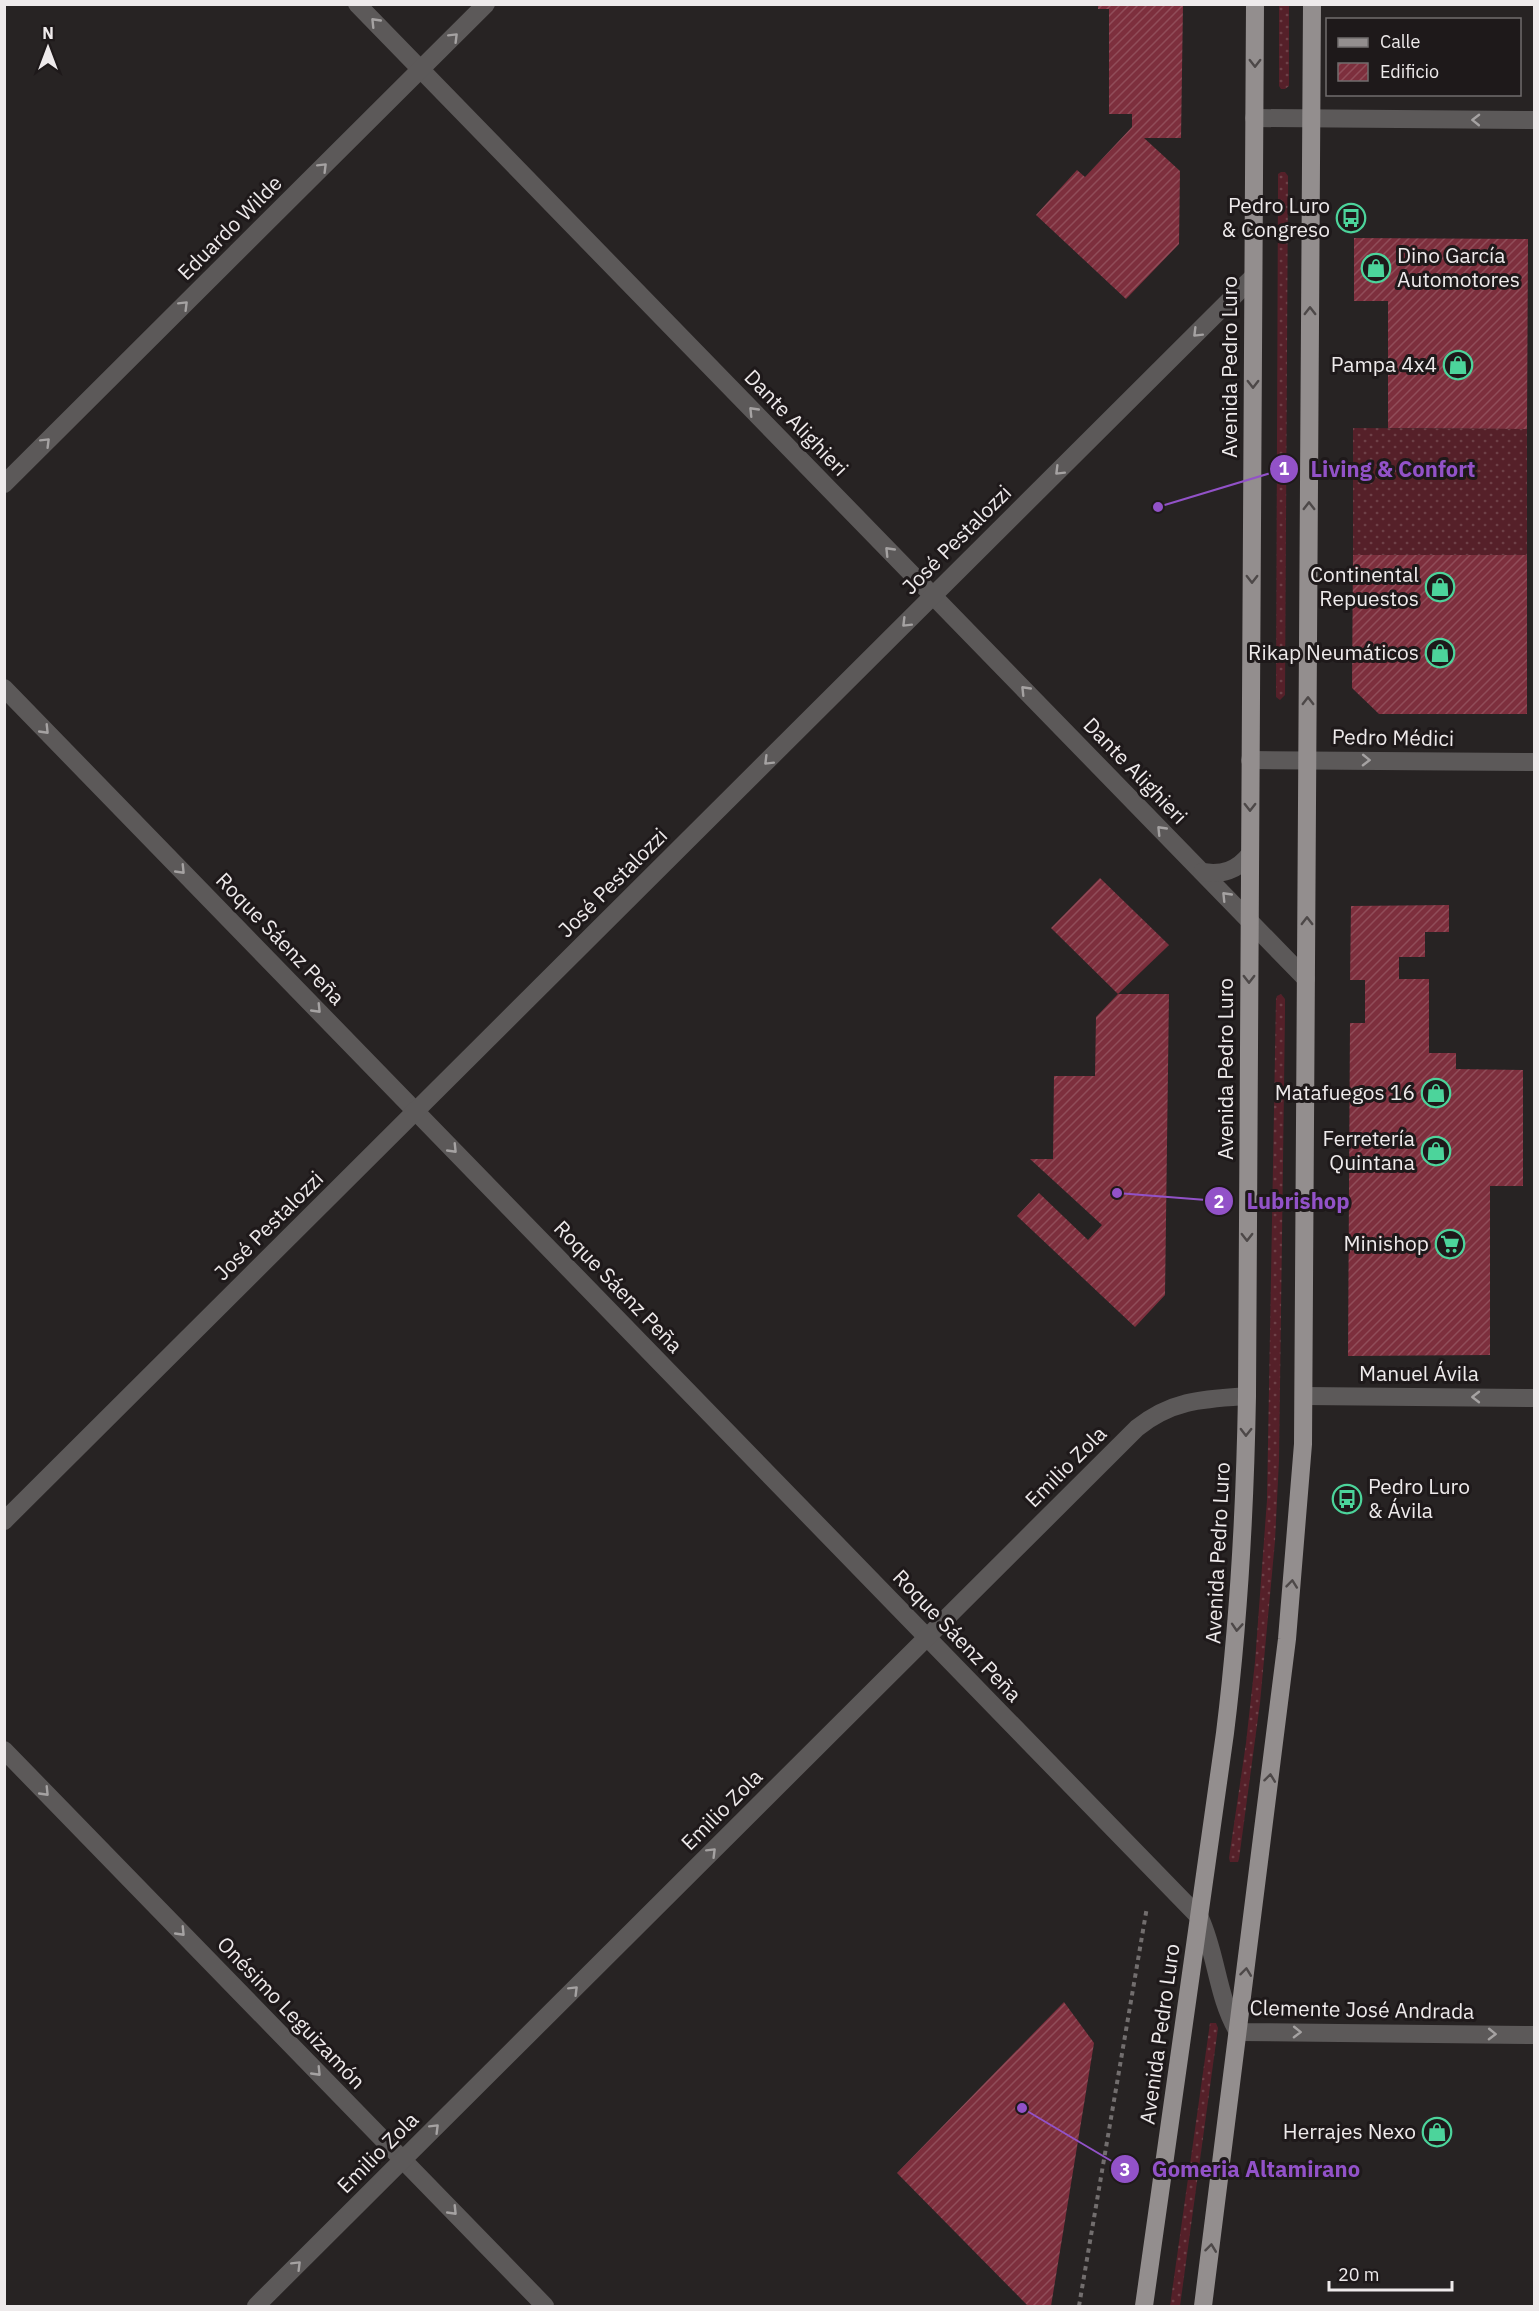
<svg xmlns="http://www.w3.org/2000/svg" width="1539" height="2311" viewBox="0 0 1539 2311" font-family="'IBM Plex Sans',sans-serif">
  <defs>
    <pattern id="grass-dots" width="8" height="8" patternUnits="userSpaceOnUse" patternTransform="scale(1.5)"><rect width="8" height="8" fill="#552029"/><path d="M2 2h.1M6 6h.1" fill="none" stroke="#6e4148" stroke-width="1.8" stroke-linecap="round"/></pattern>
    <pattern id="building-hatch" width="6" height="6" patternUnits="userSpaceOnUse" patternTransform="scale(1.5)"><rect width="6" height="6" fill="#7d2f3d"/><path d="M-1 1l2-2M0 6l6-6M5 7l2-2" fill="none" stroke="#904d59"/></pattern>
  </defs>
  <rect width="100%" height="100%" fill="#272323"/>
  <g fill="url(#grass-dots)">
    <polygon points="1279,5 1289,5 1289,86 1285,89 1281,89 1279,86"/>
    <polygon points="1281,172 1285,172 1288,176 1285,695 1280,700 1276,697 1276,691 1278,187 1278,174"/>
    <polygon points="1353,428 1527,429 1527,555 1353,555"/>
    <polygon points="1281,994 1285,999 1285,1013 1279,1460 1275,1541 1260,1703 1239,1859 1238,1862 1230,1862 1229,1858 1246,1743 1255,1662 1267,1500 1276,999 1277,996"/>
    <polygon points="1210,2023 1216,2023 1218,2028 1180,2306 1170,2306"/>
  </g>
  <g fill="url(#building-hatch)">
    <polygon points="1098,4 1183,4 1181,138 1144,138 1180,171 1179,244 1126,299 1036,215 1077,170 1085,177 1132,127 1132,114 1109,114 1109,9 1098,9"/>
    <polygon points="1354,238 1528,239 1527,429 1388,428 1388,301 1354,301"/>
    <polygon points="1353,555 1527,555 1527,714 1379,714 1352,688"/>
    <polygon points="1100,878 1169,945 1118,994 1051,928"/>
    <polygon points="1449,905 1449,932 1425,932 1425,957 1399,957 1399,979 1429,979 1429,1053 1456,1053 1456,1069 1523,1070 1523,1186 1490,1186 1490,1355 1348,1356 1350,1023 1365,1023 1365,980 1350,980 1351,906"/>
    <polygon points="1118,994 1169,994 1165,1295 1135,1327 1017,1216 1039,1193 1088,1240 1102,1225 1030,1159 1053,1159 1054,1076 1095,1076 1096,1017"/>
    <polygon points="1064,2002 1094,2043 1051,2306 1028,2306 897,2173"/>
  </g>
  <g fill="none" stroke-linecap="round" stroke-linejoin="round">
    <polyline stroke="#726e6e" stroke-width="4" stroke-dasharray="4.5 4.5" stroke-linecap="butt" points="1079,2306 1147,1907"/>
    <g stroke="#5c5959" stroke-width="18">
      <polyline points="357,4 1306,979"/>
      <polyline points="1254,118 1534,120"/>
      <polyline points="4,484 486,4"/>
      <path d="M4 688 1200 1918C1217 1955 1217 1997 1238 2032L1534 2035"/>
      <polyline points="1250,760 1534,762"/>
      <path d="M1202 872C1222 875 1237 871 1250 854"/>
      <polyline points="1304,1396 1534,1398"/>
      <polyline points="4,1521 1253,277"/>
      <polyline points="4,1750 545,2306"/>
      <path d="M256 2306 1137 1428C1172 1400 1203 1399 1247 1396"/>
    </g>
    <g stroke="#938e8e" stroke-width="18">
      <path d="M1144 2306 1225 1733C1239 1620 1245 1509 1247 1396L1255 4"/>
      <polyline points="1203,2306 1287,1639 1303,1444 1312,4"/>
    </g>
  </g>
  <defs><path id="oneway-chevron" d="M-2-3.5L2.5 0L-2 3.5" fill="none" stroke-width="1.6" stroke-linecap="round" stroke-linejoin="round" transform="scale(1.5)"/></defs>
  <g stroke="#a5a2a2">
    <use href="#oneway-chevron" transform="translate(375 22) rotate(-134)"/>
    <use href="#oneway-chevron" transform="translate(454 37) rotate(-45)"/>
    <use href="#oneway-chevron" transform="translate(1476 120) rotate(-179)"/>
    <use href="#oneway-chevron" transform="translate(323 167) rotate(-45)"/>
    <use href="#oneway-chevron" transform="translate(184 305) rotate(-45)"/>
    <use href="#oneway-chevron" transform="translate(1197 333) rotate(135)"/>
    <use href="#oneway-chevron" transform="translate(753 411) rotate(-134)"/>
    <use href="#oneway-chevron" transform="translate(46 442) rotate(-45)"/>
    <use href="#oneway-chevron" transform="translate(1059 471) rotate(135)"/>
    <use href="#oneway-chevron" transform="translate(889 551) rotate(-134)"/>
    <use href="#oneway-chevron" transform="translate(906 623) rotate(135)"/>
    <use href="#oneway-chevron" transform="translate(1025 690) rotate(-134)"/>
    <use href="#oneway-chevron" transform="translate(45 730) rotate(46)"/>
    <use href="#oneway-chevron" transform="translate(1366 760) rotate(1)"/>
    <use href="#oneway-chevron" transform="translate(768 761) rotate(135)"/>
    <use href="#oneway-chevron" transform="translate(1161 830) rotate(-134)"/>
    <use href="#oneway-chevron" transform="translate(181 870) rotate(46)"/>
    <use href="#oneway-chevron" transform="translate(1226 896) rotate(-134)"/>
    <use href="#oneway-chevron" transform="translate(317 1009) rotate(46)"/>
    <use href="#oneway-chevron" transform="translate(453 1149) rotate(46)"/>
    <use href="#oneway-chevron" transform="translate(1476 1397) rotate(-180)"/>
    <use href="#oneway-chevron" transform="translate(45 1792) rotate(46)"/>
    <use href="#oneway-chevron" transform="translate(712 1852) rotate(-45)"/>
    <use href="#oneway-chevron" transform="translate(181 1932) rotate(46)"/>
    <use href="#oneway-chevron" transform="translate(574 1990) rotate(-45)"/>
    <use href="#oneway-chevron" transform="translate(1297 2032) rotate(1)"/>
    <use href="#oneway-chevron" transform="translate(1492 2034) rotate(1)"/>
    <use href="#oneway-chevron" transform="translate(317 2072) rotate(46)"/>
    <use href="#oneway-chevron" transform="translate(435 2128) rotate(-45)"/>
    <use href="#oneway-chevron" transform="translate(453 2211) rotate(46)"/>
    <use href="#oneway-chevron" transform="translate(297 2265) rotate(-45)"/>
  </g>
  <g stroke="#4d4848">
    <use href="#oneway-chevron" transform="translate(1255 63) rotate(90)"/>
    <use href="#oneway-chevron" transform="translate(1310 311) rotate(-90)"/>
    <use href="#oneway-chevron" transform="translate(1253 384) rotate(90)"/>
    <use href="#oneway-chevron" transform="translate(1309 506) rotate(-90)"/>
    <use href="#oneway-chevron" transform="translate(1252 579) rotate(90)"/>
    <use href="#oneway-chevron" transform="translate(1308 701) rotate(-90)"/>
    <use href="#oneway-chevron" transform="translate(1250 807) rotate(90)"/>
    <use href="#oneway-chevron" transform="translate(1307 921) rotate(-90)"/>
    <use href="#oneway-chevron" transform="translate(1249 979) rotate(90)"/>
    <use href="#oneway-chevron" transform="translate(1247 1237) rotate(90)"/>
    <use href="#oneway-chevron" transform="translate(1246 1432) rotate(91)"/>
    <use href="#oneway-chevron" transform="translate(1292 1584) rotate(-84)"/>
    <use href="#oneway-chevron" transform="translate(1237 1627) rotate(94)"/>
    <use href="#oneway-chevron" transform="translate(1270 1778) rotate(-83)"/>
    <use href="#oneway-chevron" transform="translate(1246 1972) rotate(-83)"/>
    <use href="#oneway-chevron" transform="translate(1211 2248) rotate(-83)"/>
  </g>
  <defs>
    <g id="bus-ring" transform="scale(1.5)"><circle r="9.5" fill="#1e191a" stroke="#4cd49b" stroke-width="1.5"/><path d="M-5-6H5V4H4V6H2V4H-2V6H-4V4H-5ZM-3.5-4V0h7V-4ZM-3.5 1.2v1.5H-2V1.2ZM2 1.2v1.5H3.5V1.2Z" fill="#4cd49b"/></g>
    <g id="shop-ring" transform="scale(1.5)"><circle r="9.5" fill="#1e191a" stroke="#4cd49b" stroke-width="1.5"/><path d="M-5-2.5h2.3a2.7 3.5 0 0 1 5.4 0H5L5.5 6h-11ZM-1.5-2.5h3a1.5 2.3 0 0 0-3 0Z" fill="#4cd49b"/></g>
    <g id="supermarket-ring" transform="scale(1.5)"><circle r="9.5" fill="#1e191a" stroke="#4cd49b" stroke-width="1.5"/><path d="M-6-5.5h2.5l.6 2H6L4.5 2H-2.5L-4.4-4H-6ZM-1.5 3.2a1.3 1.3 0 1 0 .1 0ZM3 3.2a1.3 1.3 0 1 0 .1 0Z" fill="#4cd49b"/></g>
  </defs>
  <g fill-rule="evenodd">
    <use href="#bus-ring" x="1351" y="218"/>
    <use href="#shop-ring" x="1376" y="268"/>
    <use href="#shop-ring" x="1458" y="365"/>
    <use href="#shop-ring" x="1440" y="587"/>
    <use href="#shop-ring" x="1440" y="653"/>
    <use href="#shop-ring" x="1436" y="1093"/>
    <use href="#shop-ring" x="1436" y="1151"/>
    <use href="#supermarket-ring" x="1450" y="1244"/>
    <use href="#bus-ring" x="1347" y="1499"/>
    <use href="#shop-ring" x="1437" y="2132"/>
  </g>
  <g text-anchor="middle" stroke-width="6" stroke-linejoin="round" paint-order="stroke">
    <g font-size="21" fill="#eeeaeb" stroke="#1e191a" text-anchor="end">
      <text x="1330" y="213">Pedro Luro<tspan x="1330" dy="24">&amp; Congreso</tspan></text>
      <text x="1397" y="263" text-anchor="start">Dino García<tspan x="1397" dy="24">Automotores</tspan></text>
      <text x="1437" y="372">Pampa 4x4</text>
      <text x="1419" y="582">Continental<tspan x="1419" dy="24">Repuestos</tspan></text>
      <text x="1419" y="660">Rikap Neumáticos</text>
      <text x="1415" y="1100">Matafuegos 16</text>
      <text x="1415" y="1146">Ferretería<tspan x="1415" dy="24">Quintana</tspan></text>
      <text x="1429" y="1251">Minishop</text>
      <text x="1368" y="1494" text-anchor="start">Pedro Luro<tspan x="1368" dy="24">&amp; Ávila</tspan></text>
      <text x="1416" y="2139">Herrajes Nexo</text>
    </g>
    <g font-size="21" fill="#eeeaeb" stroke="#1e191a">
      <text transform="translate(230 228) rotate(-45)" y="7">Eduardo Wilde</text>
      <text transform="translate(1230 367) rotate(-90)" y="7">Avenida Pedro Luro</text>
      <text transform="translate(796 423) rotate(46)" y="7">Dante Alighieri</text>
      <text transform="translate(957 540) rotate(-45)" y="7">José Pestalozzi</text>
      <text transform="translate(1393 738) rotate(1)" y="7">Pedro Médici</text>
      <text transform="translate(1135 771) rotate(46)" y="7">Dante Alighieri</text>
      <text transform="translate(613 883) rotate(-45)" y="7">José Pestalozzi</text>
      <text transform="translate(280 939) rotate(46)" y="7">Roque Sáenz Peña</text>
      <text transform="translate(1226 1069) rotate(-90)" y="7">Avenida Pedro Luro</text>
      <text transform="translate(269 1226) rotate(-45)" y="7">José Pestalozzi</text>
      <text transform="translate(618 1287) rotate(46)" y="7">Roque Sáenz Peña</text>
      <text x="1419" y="1381">Manuel Ávila</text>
      <text transform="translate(1066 1467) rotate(-45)" y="7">Emilio Zola</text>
      <text transform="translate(1218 1553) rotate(-87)" y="7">Avenida Pedro Luro</text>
      <text transform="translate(957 1636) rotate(46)" y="7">Roque Sáenz Peña</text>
      <text transform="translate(722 1810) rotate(-45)" y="7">Emilio Zola</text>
      <text transform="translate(1362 2010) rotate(1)" y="7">Clemente José Andrada</text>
      <text transform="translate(291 2013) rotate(46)" y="7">Onésimo Leguizamón</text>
      <text transform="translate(1160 2034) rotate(-82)" y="7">Avenida Pedro Luro</text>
      <text transform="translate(378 2153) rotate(-45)" y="7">Emilio Zola</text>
    </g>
  </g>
  <path fill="none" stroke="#9252c8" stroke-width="2" d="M1158 507L1284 469M1117 1193L1219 1201M1022 2108L1125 2169"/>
  <g fill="#9252c8" stroke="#1e191a" stroke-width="2">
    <circle cx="1158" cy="507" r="6"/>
    <circle cx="1117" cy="1193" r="6"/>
    <circle cx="1022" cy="2108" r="6"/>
    <circle cx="1284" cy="469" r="15"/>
    <circle cx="1219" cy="1201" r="15"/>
    <circle cx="1125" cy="2169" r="15"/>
  </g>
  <g font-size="18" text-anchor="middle" font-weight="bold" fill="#fff">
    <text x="1284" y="475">1</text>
    <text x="1219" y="1208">2</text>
    <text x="1125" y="2176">3</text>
  </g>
  <g font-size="22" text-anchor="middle" font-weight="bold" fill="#9252c8" stroke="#1e191a" stroke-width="6" stroke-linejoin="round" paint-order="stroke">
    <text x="1393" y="477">Living &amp; Confort</text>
    <text x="1298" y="1209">Lubrishop</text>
    <text x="1256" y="2177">Gomeria Altamirano</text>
  </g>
  <rect width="1539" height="2311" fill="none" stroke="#eeeaeb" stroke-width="12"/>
  <rect x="1326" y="18" width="195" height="78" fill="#1e191a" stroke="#716d6e" stroke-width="1.5"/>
  <rect x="1338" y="38" width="30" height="9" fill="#938e8e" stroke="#716d6e" stroke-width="1.5"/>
  <text x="1380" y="48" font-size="18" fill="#eeeaeb">Calle</text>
  <rect x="1338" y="63" width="30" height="18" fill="url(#building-hatch)" stroke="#716d6e" stroke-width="1.5"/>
  <text x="1380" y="78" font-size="18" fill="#eeeaeb">Edificio</text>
  <g transform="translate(48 48)" stroke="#1e191a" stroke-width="4.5" paint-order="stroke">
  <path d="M0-4.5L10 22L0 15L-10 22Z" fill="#eeeaeb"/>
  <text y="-9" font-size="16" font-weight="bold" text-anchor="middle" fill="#eeeaeb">N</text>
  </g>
  <path d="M1329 2281v9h123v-9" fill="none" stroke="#eeeaeb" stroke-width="3"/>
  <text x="1338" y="2281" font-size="18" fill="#eeeaeb" stroke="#1e191a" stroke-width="4.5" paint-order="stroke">20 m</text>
</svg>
